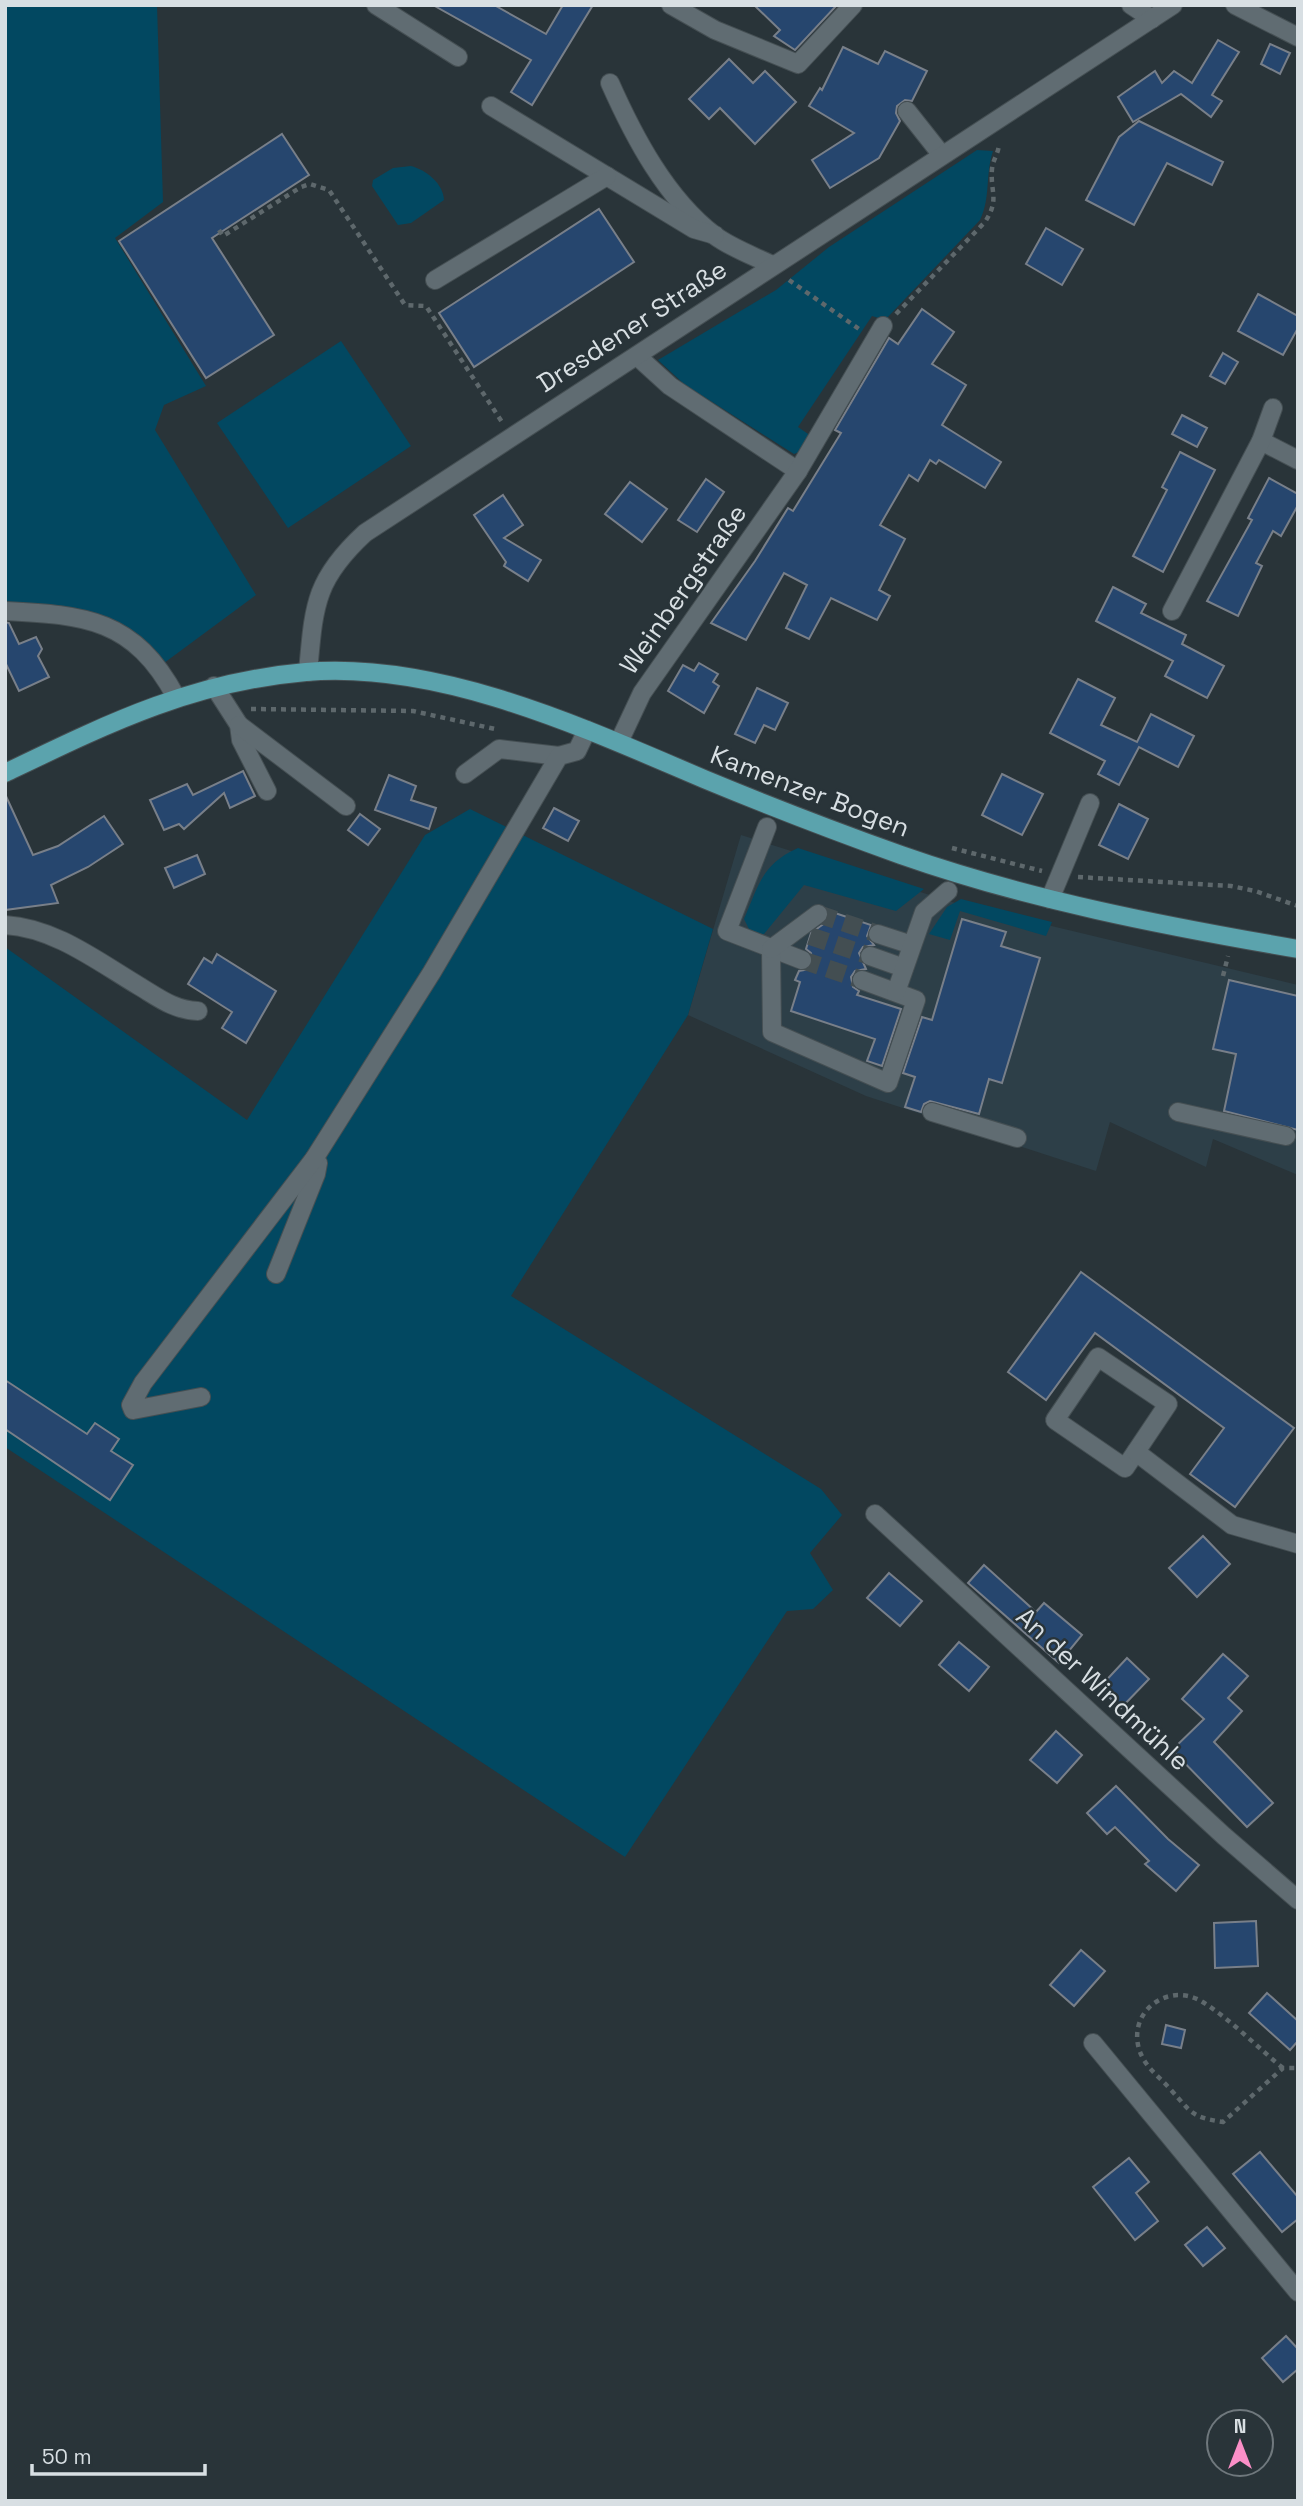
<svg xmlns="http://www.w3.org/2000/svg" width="1303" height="2506" viewBox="0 0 1303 2506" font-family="'Space Grotesk',sans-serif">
  <rect width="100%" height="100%" fill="#293439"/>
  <polygon fill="#2d3f48" points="741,835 955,903 1298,985 1298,1175 1213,1139 1206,1167 1110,1122 1096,1171 866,1096 688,1015"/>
  <g fill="#024861">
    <polygon points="5,5 157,5 163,202 115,238 206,386 164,405 155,430 256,595 160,666 114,629 5,610"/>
    <path d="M977 150 993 151C985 175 991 197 980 220L885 320 872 316 798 427 811 436 804 450 794 454 684 384 658 360 776 290 829 247Z"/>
    <path d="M411 166C426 170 443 183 444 200L411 223 398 225 372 186 373 180 393 168Z"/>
    <polygon points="341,341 411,446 288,528 217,423"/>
    <polygon points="470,809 713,929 688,1015 511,1296 821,1489 842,1515 810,1553 833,1590 813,1609 787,1611 625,1857 5,1447 5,947 247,1120 425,835"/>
    <path d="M798 848 924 889 896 911 804 885 764 934 758 937 752 935 744 919C759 885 762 864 798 848Z"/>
    <polygon points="961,899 1052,922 1046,936 960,911 950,940 929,934 947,907"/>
  </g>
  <g fill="#26466e" stroke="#787f89" stroke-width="2">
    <polygon points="433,5 494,5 546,34 563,5 593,5 532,105 511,92 531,60"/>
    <polygon points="754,5 837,5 795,50 774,36 780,30"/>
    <polygon points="1218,40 1239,52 1212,95 1222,101 1211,117 1181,94 1133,122 1118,97 1155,71 1162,83 1174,71 1192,83"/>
    <polygon points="1270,44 1290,53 1280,74 1261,64"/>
    <polygon points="843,47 878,64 885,51 927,71 912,101 905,100 897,106 896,113 900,121 879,158 830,188 812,160 854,133 809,106 820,88 822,90"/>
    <polygon points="729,59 753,83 765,71 796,102 755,144 720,108 709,119 689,99"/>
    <polygon points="1139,121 1223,162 1212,185 1167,163 1134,225 1086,200 1119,137"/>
    <polygon points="282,134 309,175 212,238 274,335 206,378 119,241"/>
    <polygon points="599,209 634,262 474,367 439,313"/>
    <polygon points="1046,228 1083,249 1062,285 1026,264"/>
    <polygon points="1258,294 1298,316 1298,328 1283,355 1238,331"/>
    <polygon points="922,309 954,332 932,364 966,385 942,425 1001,462 985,488 939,460 936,464 930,460 918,481 909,475 880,525 905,539 879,590 890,596 877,620 831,598 809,639 786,628 807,585 784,573 746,640 711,623 755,561 788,508 793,511 841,433 835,430 889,338 898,344"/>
    <polygon points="1223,353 1238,362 1225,384 1210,376"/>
    <polygon points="1182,415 1207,428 1197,447 1172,434"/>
    <polygon points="1180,452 1215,470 1163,572 1133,556 1167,490 1162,487"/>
    <polygon points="1269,478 1298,494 1298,505 1281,536 1273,531 1256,563 1262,566 1238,616 1207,601 1252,520 1248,518"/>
    <polygon points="706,479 724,492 697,532 678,520"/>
    <polygon points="630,482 667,509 642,542 605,514"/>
    <polygon points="503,495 523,525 504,538 541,560 528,581 504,566 506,562 474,515"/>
    <polygon points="1113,587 1146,604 1141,613 1186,635 1182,644 1224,666 1207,698 1165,676 1173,661 1096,621"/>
    <polygon points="5,622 9,623 19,644 36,637 42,649 38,656 49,677 19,691 5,662"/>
    <polygon points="699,663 718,674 713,682 719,686 704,713 668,691 683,665 694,671"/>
    <polygon points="1078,679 1115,698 1101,725 1137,742 1151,714 1194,736 1178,767 1139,747 1119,785 1098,774 1105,761 1050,733"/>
    <polygon points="757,688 788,703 775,730 764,725 755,743 735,734"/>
    <polygon points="243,771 255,796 230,808 224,793 184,829 179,824 164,830 150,800 187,784 193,795"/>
    <polygon points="1002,774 1043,794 1022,835 982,815"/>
    <polygon points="389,775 416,786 411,800 436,808 429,829 375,810"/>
    <polygon points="5,794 33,855 58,846 104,816 123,844 88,867 51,885 58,903 5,910"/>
    <polygon points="1119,804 1148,819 1128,859 1099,845"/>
    <polygon points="554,808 579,821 568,841 543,828"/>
    <polygon points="360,814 380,829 368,845 348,830"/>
    <polygon points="197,855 205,874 174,888 165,868"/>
    <polygon points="829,911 871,925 867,936 874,945 863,947 859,953 866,969 855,971 851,977 853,987 859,991 857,995 901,1009 882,1066 867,1061 875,1039 791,1011 800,982 795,980 799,971 809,969 813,963 811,953 806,949 811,933 825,923"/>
    <polygon points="962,919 1006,932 1001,946 1040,958 1002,1083 989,1079 979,1114 930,1101 924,1104 921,1112 905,1107 915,1077 903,1073 922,1017 932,1020"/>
    <polygon points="217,954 276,991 246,1043 222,1028 232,1012 188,984 204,958 212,963"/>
    <polygon points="1229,980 1298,996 1298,1130 1224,1111 1236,1054 1213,1049"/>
    <polygon points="1081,1272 1294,1428 1235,1507 1190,1474 1224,1428 1095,1333 1046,1400 1008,1372"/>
    <polygon points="5,1380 87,1434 95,1423 119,1439 111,1451 133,1465 110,1500 5,1429"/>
    <polygon points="1203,1536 1230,1564 1197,1597 1169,1568"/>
    <polygon points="984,1565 1036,1612 1044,1603 1082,1635 1059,1663 968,1583"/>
    <polygon points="889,1573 922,1601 900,1626 867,1598"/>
    <polygon points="959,1642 989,1667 969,1691 939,1665"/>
    <polygon points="1223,1654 1248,1676 1228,1698 1242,1711 1214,1742 1273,1803 1247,1827 1172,1750 1204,1719 1182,1699"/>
    <polygon points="1127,1658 1149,1679 1121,1708 1099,1688"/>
    <polygon points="1056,1731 1082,1755 1057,1783 1030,1760"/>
    <polygon points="1116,1786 1168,1839 1199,1865 1176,1891 1145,1864 1149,1861 1115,1827 1107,1834 1087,1813"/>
    <polygon points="1256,1921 1258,1966 1215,1968 1214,1923"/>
    <polygon points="1081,1950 1105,1971 1074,2006 1050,1985"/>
    <polygon points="1267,1993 1298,2021 1298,2041 1290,2050 1249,2013"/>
    <polygon points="1166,2025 1185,2030 1181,2048 1162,2044"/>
    <polygon points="1260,2152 1298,2197 1298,2219 1282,2232 1233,2174"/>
    <polygon points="1129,2158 1149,2182 1136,2193 1158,2221 1135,2240 1093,2187"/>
    <polygon points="1207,2227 1225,2248 1203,2266 1185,2245"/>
    <polygon points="1286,2336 1298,2349 1298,2369 1283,2382 1262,2358"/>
  </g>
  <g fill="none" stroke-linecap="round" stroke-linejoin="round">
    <g stroke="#434e52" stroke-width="18" stroke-dasharray="18 9" stroke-linecap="butt">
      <polyline points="818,914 878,934"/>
      <polyline points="810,936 870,956"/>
      <polyline points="802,960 862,980"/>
    </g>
    <g stroke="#454f53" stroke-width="20">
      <g id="minor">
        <polyline points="376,5 458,57"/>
        <polyline points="671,5 715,30 798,64 853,5"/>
        <polyline points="1131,5 1152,19"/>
        <polyline points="1235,5 1298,37"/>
        <path d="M610 83C634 137 666 198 714 235 731 248 754 256 772 265"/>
        <polyline points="491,106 694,229 715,235"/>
        <polyline points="907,111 941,154"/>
        <polyline points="435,280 607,176"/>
        <polyline points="637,356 670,386 798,471"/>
        <polyline points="1261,441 1298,460"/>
        <path d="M5 611C86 615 134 619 176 697"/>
        <polyline points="1172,611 1261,441 1273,408"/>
        <path d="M308 672C314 606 314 580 365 533L1173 5"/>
        <polyline points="214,686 239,725 241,740 267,791"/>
        <polyline points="239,725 346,806"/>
        <polyline points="619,742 642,693 798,471 883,326"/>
        <polyline points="465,774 499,749 559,756"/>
        <polyline points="767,827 727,931 802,960"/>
        <polyline points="1050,899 1090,803"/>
        <path d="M5 925C55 928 97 961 139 986 159 998 174 1010 198 1011"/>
        <polyline points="878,934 912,945"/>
        <polyline points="771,949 772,1032 888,1083 916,1000 862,980"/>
        <polyline points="771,949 818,914"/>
        <polyline points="870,956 904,968"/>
        <polyline points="896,992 924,912 948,891"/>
        <polyline points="932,1112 1017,1138"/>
        <polyline points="1178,1112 1286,1136"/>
        <polyline points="276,1274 316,1174 318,1163 314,1159"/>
        <polygon points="1098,1357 1168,1404 1125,1468 1055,1420"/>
        <polyline points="201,1397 133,1410 131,1405 143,1383 314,1159 432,972 559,756 577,751 587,730"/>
        <polyline points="1136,1452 1232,1525 1298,1544"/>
        <polyline points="875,1514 1224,1836 1298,1900"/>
        <polyline points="1093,2043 1298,2292"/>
      </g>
    </g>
    <g stroke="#454f53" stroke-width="20">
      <path id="major" d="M5 773C107 724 191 682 306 672 440 661 584 728 704 779 769 806 834 831 901 855 1029 900 1164 926 1298 949"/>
    </g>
    <g stroke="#5e686c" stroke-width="4.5" stroke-dasharray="5 5" stroke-linecap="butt">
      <polyline points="219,230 223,236 301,187 310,184 329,190 405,305 426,306 502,422"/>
      <polyline points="789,280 859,329"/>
      <path d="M896 314 985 222C1000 199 990 193 992 169 993 159 999 153 999 143"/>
      <polyline points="251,709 413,711 495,729"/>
      <polyline points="952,848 1042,871"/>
      <polyline points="1078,877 1231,886 1255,891 1298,906"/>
      <polyline points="1223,976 1228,956"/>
      <path d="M1283 2068C1258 2048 1228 2017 1201 2001 1168 1982 1128 2011 1139 2049 1145 2068 1159 2076 1171 2090 1192 2113 1191 2117 1223 2122L1283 2068H1298"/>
    </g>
    <use href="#minor" stroke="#606c72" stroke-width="18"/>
    <use href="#major" stroke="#5ba3ad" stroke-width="18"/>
  </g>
  <g text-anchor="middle" stroke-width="5" stroke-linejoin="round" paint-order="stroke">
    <g font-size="26" fill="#d8dfe3" stroke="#293439">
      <text transform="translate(632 326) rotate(-33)" y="9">Dresdener Straße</text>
      <text transform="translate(683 589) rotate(-55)" y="9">Weinbergstraße</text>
      <text transform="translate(810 791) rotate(21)" y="9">Kamenzer Bogen</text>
      <text transform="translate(1103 1689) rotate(43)" y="9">An der Windmühle</text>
    </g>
  </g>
  <rect width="1303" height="2506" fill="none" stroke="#d8dfe3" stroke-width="14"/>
  <g transform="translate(1240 2443)"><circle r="33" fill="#293439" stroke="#6f787d" stroke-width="2"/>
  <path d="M0-5L12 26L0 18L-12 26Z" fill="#fa8fc7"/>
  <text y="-10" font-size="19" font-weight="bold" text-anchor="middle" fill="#d8dfe3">N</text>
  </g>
  <path d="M32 2464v10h173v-10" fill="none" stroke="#d8dfe3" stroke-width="3.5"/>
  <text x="42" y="2464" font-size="21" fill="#d8dfe3" stroke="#293439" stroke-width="5" paint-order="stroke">50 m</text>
</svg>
